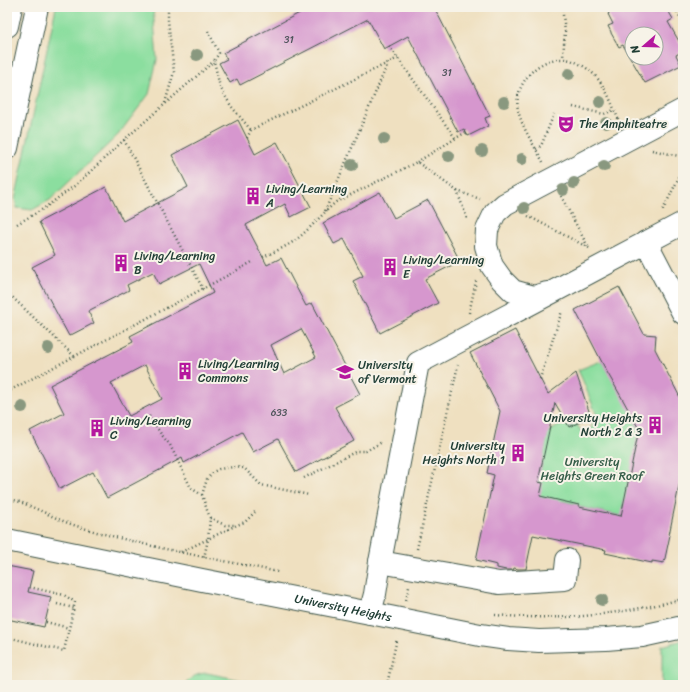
<svg xmlns="http://www.w3.org/2000/svg" width="690" height="692" viewBox="0 0 690 692" font-family="Sriracha,sans-serif">
  <rect width="100%" height="100%" fill="#f7f3e8"/>
  <filter id="ink" filterUnits="userSpaceOnUse"><feTurbulence type="fractalNoise" baseFrequency=".025" numOctaves="2"/><feDisplacementMap in="SourceGraphic" scale="8" xChannelSelector="R" yChannelSelector="G"/><feConvolveMatrix kernelMatrix="1 2 1 2 8 2 1 2 1" color-interpolation-filters="sRGB"/></filter>
  <filter id="wash" filterUnits="userSpaceOnUse"><feTurbulence type="fractalNoise" baseFrequency=".012" numOctaves="4" result="noise"/><feDisplacementMap in="SourceGraphic" scale="16" xChannelSelector="R" yChannelSelector="G"/><feGaussianBlur stdDeviation="0.9" result="paint"/><feColorMatrix in="noise" values="0 0 0 0 0 0 0 0 0 0 0 0 0 0 0 0 0 1.4 0 .05"/><feComposite in="paint" operator="in"/></filter>
  <g filter="url(#wash)">
    <rect width="100%" height="100%" fill="#efe0c0"/>
    <g fill="#8bde9f" stroke="#558e6a">
      <polygon points="56,7 153,7 157,60 149,94 118,135 50,200 32,210 17,208 15,200"/>
      <polygon points="601,361 609,370 642,434 635,519 579,507 579,505 563,501 538,510 538,482 548,432 566,422 569,427 576,423 581,431 593,427 590,420 597,416 583,381 578,370"/>
      <polygon points="683,640 683,685 662,685 662,646"/>
      <path d="M207 673 265 685H185C191 676 197 674 207 673Z"/>
    </g>
    <g id="blocks">
      <g fill="#d697ce" fill-rule="evenodd">
        <polygon points="311,7 434,7 490,116 485,118 488,126 468,136 464,129 458,132 408,36 384,49 368,19 240,85 237,79 230,83 219,63 227,59 223,53"/>
        <path d="M606 7H666L673 19 668 22 680 43 683 50V51L676 55 681 65 645 83 623 45 619 47 611 33V32L608 26 613 24 608 14H609ZM632 34H656V58H632Z"/>
        <path d="M238 120 255 154 277 142 311 207 291 217 285 204 246 225 267 265 281 258 306 306 312 303 360 394 335 407 354 441 296 472 278 439 253 452 242 432 184 463 182 458 107 498 93 472 60 489 30 431 64 413 50 385 133 342 130 336 213 293 199 264 159 284 153 272 127 285 129 290 88 311 94 323 69 336 32 267 55 255 39 222 106 187 123 221 188 187 172 155ZM301 329 316 357 284 374 271 345ZM145 365 162 399 129 416 111 383Z"/>
        <polygon points="380,192 394,218 428,200 460,261 425,279 438,303 380,333 353,281 363,276 344,239 334,244 323,223"/>
        <polygon points="619,287 644,334 656,335 655,349 683,403 683,467 669,535 670,535 664,563 652,561 652,563 605,553 606,550 533,535 526,569 518,569 514,568 513,570 506,570 497,568 497,565 476,560 494,475 487,473 500,411 470,353 515,330 548,394 576,373 591,417 569,427 555,403 538,482 543,483 540,496 579,505 579,507 621,516 639,429 623,400 607,372 575,310"/>
        <polygon points="7,566 33,571 28,592 51,597 44,627 7,619"/>
      </g>
    </g>
  </g>
  <g filter="url(#ink)">
    <use href="#blocks" fill-opacity="0" stroke="#3e5549" stroke-width="1"/>
    <g fill="none" stroke-linecap="round" stroke-linejoin="round">
      <g stroke="#3e5549" stroke-width="24">
        <g id="minor">
          <polyline points="646,242 683,313"/>
          <polyline points="547,293 534,297 513,291 502,280 492,266 486,246 487,230 495,213 505,204 683,110"/>
          <path id="s1" d="M7 540 202 580 370 613 480 635 508 639 539 641 606 639 642 636 683 627"/>
          <polyline points="380,562 499,583 565,579 567,560"/>
          <polyline points="370,613 375,594 380,562 418,363 683,223"/>
        </g>
      </g>
      <g stroke="#3e5549" stroke-width="24">
        <g id="major">
          <polyline points="7,26 11,7"/>
          <polyline points="7,148 37,7"/>
        </g>
      </g>
      <g stroke="#3e5549" stroke-width="2.5" stroke-dasharray="1 3" stroke-linecap="butt">
        <polyline points="562,7 565,31 563,58"/>
        <polyline points="681,7 676,10 683,22"/>
        <polyline points="208,31 219,53 214,61 220,87 231,106 251,130"/>
        <polyline points="389,46 456,139"/>
        <polyline points="165,103 174,72 168,20 168,7"/>
        <polyline points="573,107 604,114 614,110"/>
        <polyline points="247,138 251,130 398,58"/>
        <polyline points="124,140 203,289"/>
        <polyline points="536,149 541,146 554,114"/>
        <polyline points="652,150 683,157"/>
        <polyline points="417,162 466,132"/>
        <path d="M543 162C534 145 522 128 518 110 513 85 538 57 563 59 572 59 583 65 590 71 605 83 612 104 619 121"/>
        <polyline points="457,191 468,221"/>
        <polyline points="561,196 588,247"/>
        <polyline points="663,210 683,169"/>
        <polyline points="325,211 388,63"/>
        <polyline points="528,216 591,249"/>
        <polyline points="17,224 43,209 77,184 124,140 214,61"/>
        <path d="M263 257C274 252 288 246 297 239 311 228 322 214 336 202L417 162 457 191 480 199"/>
        <polyline points="7,292 74,356"/>
        <polyline points="469,313 476,281"/>
        <polyline points="540,379 562,311"/>
        <path d="M7 392C89 348 172 306 254 261"/>
        <polyline points="149,416 161,434 170,445 191,488 202,495 207,510 210,518 208,539 204,558"/>
        <polyline points="304,478 357,451 366,451 382,442"/>
        <polyline points="202,495 207,479 213,472 219,469 234,467 244,468 261,485 309,495"/>
        <path d="M7 498C14 500 21 502 27 505 45 512 62 522 80 527 145 547 212 558 278 572"/>
        <polyline points="210,518 225,525 235,525"/>
        <polyline points="417,549 458,365"/>
        <polyline points="181,552 237,525 245,522 255,512"/>
        <polyline points="406,600 409,587"/>
        <polyline points="57,604 74,608"/>
        <path d="M495 615C520 617 544 618 568 617 607 615 645 608 683 599"/>
        <polyline points="46,622 69,628"/>
        <polyline points="7,637 64,651 75,602 64,595 29,587"/>
        <polyline points="387,685 397,638"/>
      </g>
      <use href="#minor" stroke="#fff" stroke-width="22"/>
      <use href="#major" stroke="#fff" stroke-width="22"/>
    </g>
    <g fill="#89987f">
      <circle cx="197" cy="55" r="6"/>
      <circle cx="569" cy="74" r="6"/>
      <circle cx="504" cy="102" r="6"/>
      <circle cx="600" cy="102" r="6"/>
      <circle cx="606" cy="123" r="6"/>
      <circle cx="384" cy="139" r="6"/>
      <circle cx="482" cy="151" r="6"/>
      <circle cx="449" cy="156" r="6"/>
      <circle cx="522" cy="159" r="6"/>
      <circle cx="352" cy="165" r="6"/>
      <circle cx="604" cy="166" r="6"/>
      <circle cx="574" cy="183" r="6"/>
      <circle cx="563" cy="190" r="6"/>
      <circle cx="524" cy="208" r="6"/>
      <circle cx="48" cy="348" r="6"/>
      <circle cx="22" cy="407" r="6"/>
      <circle cx="602" cy="600" r="6"/>
    </g>
  </g>
  <defs>
    <g id="theatre-bare" transform="scale(1.38)"><path d="M-5-5.5Q0-4 5-5.5V0Q5 5 0 6Q-5 5-5 0ZM-3.3-2.5H-1v1.5H-3.3ZM1-2.5H3.3v1.5H1ZM-2.8 1Q0 5.5 2.8 1Z" fill="#b5179e" stroke="#f7f3e8" stroke-width="2.5" paint-order="stroke"/></g>
    <g id="building-bare" transform="scale(1.38)"><path d="M-4-6H4V6H1V3H-1V6H-4ZM-2.5-4.3h1.7v1.8h-1.7ZM.8-4.3h1.7v1.8H.8ZM-2.5-1h1.7V.8h-1.7ZM.8-1h1.7V.8H.8Z" fill="#b5179e" stroke="#f7f3e8" stroke-width="2.5" paint-order="stroke"/></g>
    <g id="university-bare" transform="scale(1.38)"><path d="M0-5L7-2L0 1L-7-2ZM-4 1L0 2.5L4 1V4Q0 6-4 4Z" fill="#b5179e" stroke="#f7f3e8" stroke-width="2.5" paint-order="stroke"/></g>
  </defs>
  <g fill-rule="evenodd">
    <use href="#theatre-bare" x="566" y="124"/>
    <use href="#building-bare" x="253" y="196"/>
    <use href="#building-bare" x="121" y="263"/>
    <use href="#building-bare" x="390" y="267"/>
    <use href="#building-bare" x="185" y="371"/>
    <use href="#university-bare" x="345" y="372"/>
    <use href="#building-bare" x="655" y="425"/>
    <use href="#building-bare" x="97" y="428"/>
    <use href="#building-bare" x="518" y="453"/>
  </g>
  <g text-anchor="middle" stroke-width="4" stroke-linejoin="round" paint-order="stroke">
    <g font-size="10" fill="#4d545a">
      <text x="289" y="43">31</text>
      <text x="447" y="76">31</text>
      <text x="279" y="416">633</text>
    </g>
    <g font-size="12" fill="#1f3d34" stroke="#f7f3e8" text-anchor="start">
      <text x="579" y="128">The Amphiteatre</text>
      <text x="266" y="193">Living/Learning<tspan x="266" dy="14">A</tspan></text>
      <text x="134" y="260">Living/Learning<tspan x="134" dy="14">B</tspan></text>
      <text x="403" y="264">Living/Learning<tspan x="403" dy="14">E</tspan></text>
      <text x="198" y="368">Living/Learning<tspan x="198" dy="14">Commons</tspan></text>
      <text x="358" y="369">University<tspan x="358" dy="14">of Vermont</tspan></text>
      <text x="642" y="422" text-anchor="end">University Heights<tspan x="642" dy="14">North 2 &amp; 3</tspan></text>
      <text x="110" y="425">Living/Learning<tspan x="110" dy="14">C</tspan></text>
      <text x="505" y="450" text-anchor="end">University<tspan x="505" dy="14">Heights North 1</tspan></text>
    </g>
    <g font-size="12" fill="#355d49" stroke="#f7f3e8">
      <text x="592" y="466">University<tspan x="592" dy="14">Heights Green Roof</tspan></text>
    </g>
    <g font-size="12" fill="#1f3d34" stroke="#f7f3e8">
      <text dy="4" stroke="none"><textPath href="#s1" startOffset="343">University Heights</textPath></text>
    </g>
  </g>
  <rect width="690" height="692" fill="none" stroke="#f7f3e8" stroke-width="24"/>
  <g transform="translate(644 46) rotate(250)"><circle r="19" fill="#f7f3e8" stroke="#a1aaa0"/>
  <path d="M0-3L7 15L0 10L-7 15Z" fill="#b5179e"/>
  <text y="-6" font-size="11" font-weight="bold" text-anchor="middle" fill="#1f3d34">N</text>
  </g>
</svg>
